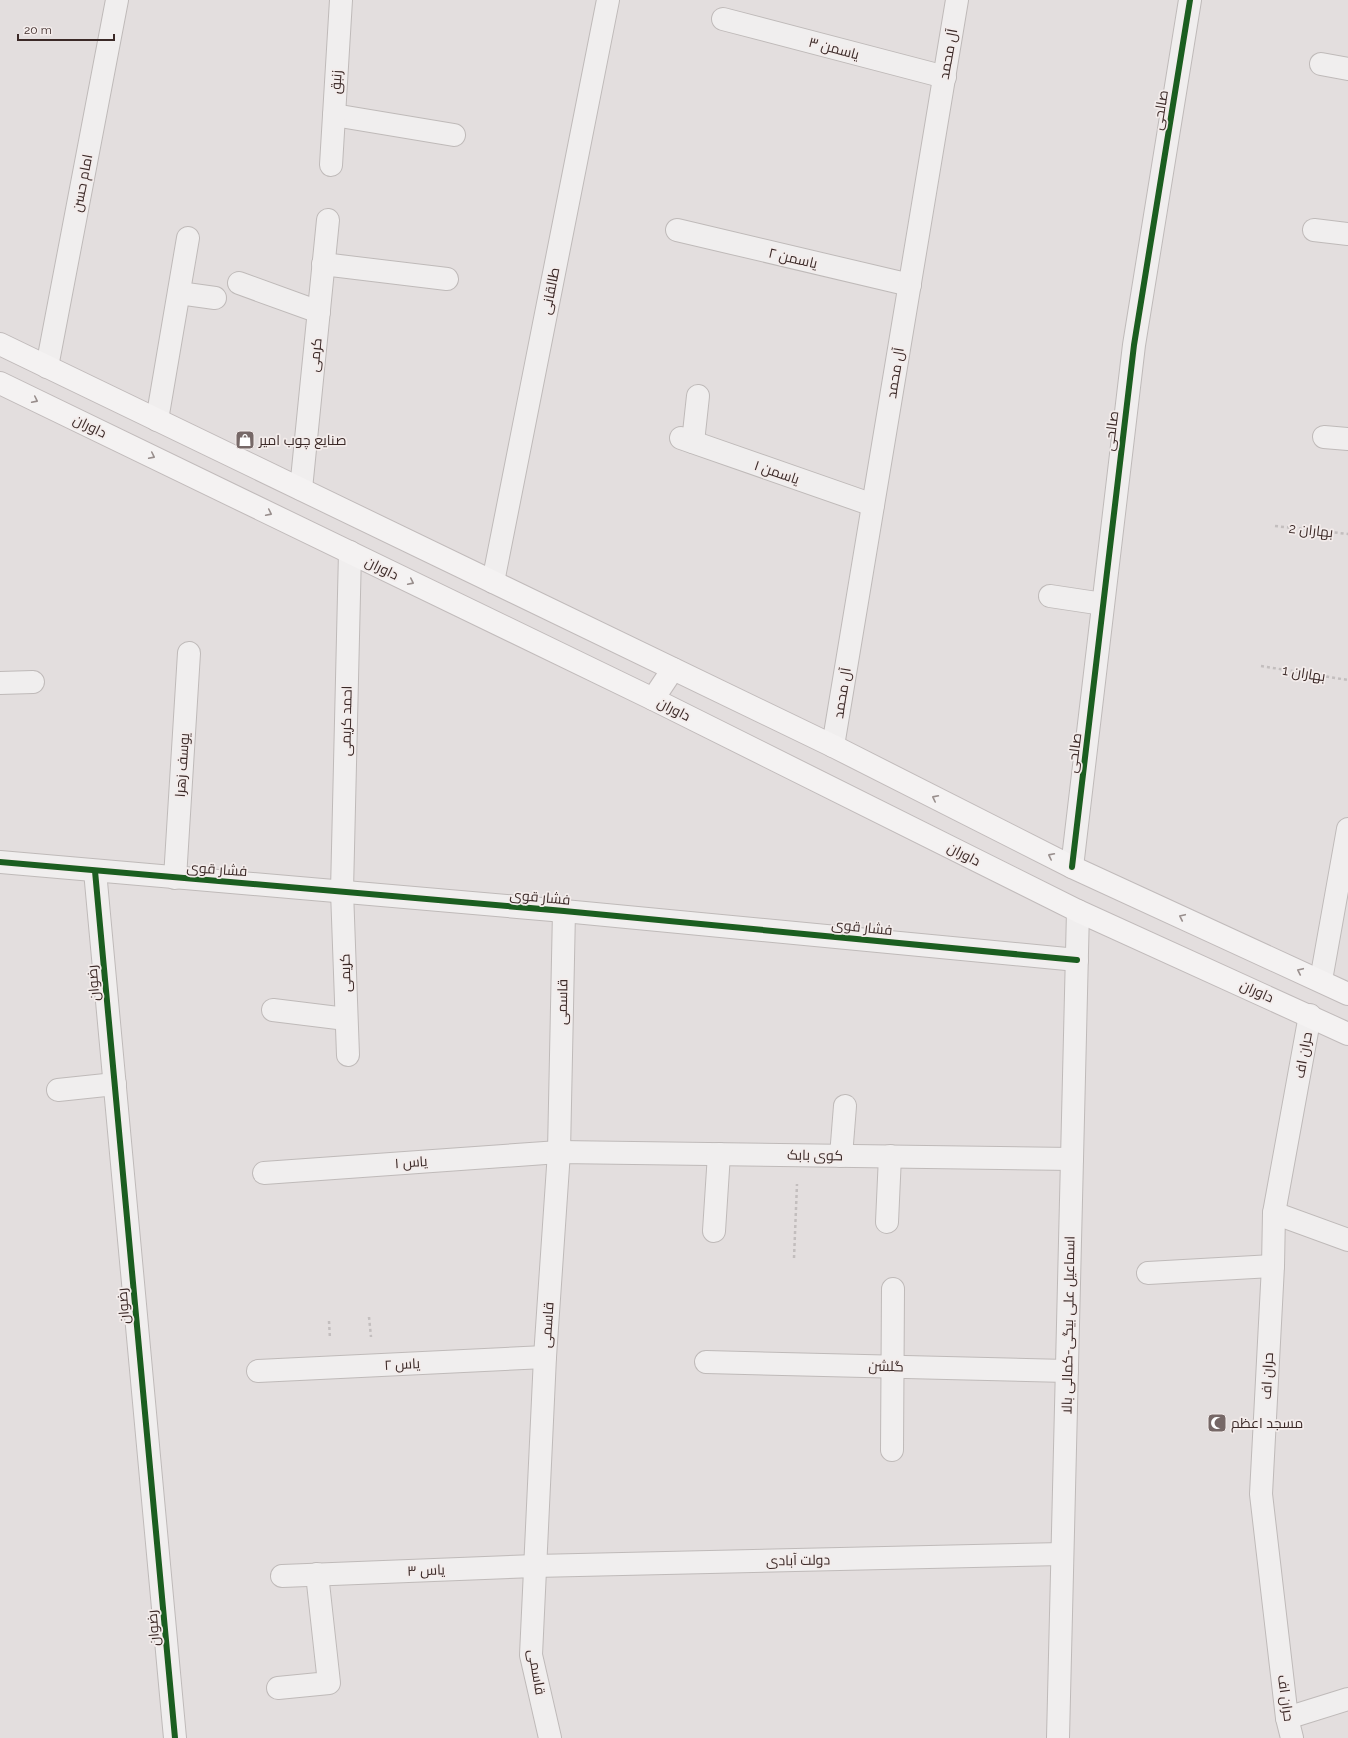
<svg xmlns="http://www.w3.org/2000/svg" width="1348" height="1738" viewBox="0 0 1348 1738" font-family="Raleway,Cairo,sans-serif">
  <rect width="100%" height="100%" fill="#e3dede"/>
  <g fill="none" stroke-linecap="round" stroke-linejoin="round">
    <g stroke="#bfbab9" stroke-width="24">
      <g id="minor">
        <polyline points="723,19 945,77"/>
        <polyline points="1321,64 1348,69"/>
        <polyline points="334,115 454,135"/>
        <polyline points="331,165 341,0"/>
        <polyline points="677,230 910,285"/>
        <polyline points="1314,230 1348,234"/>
        <polyline points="323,264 447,279"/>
        <polyline points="239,283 319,312"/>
        <polyline points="179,293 215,298"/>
        <polyline points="47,367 117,0"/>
        <polyline points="157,420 188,238"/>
        <polyline points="1324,437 1348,439"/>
        <polyline points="681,438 873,505"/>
        <polyline points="693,442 698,396"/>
        <polyline points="301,489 328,220"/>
        <polyline points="493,582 608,0"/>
        <polyline points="1050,596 1103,604"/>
        <polyline points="0,683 33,682"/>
        <polyline points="833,746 957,0"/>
        <polyline points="0,862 564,911 1077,960"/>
        <polyline points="1072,867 1134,345 1190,0"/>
        <polyline points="95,871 175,1738"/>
        <polyline points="175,878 189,653"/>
        <polyline points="1321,980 1348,829"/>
        <polyline points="273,1010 346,1019"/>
        <polyline points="348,1055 342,891 350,552"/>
        <polyline points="58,1090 115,1084"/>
        <polyline points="841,1156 845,1106"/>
        <polyline points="264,1173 559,1152 1072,1159"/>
        <polyline points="1274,1213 1348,1240"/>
        <polyline points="887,1222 890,1156"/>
        <polyline points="714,1231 719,1154"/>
        <polyline points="1148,1273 1273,1266"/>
        <polyline points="706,1362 1067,1371"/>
        <polyline points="258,1371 545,1357"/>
        <polyline points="892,1450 893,1289"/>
        <polyline points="282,1576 535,1566 1062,1554"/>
        <polyline points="278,1688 329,1683 317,1574"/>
        <polyline points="1287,1718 1348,1699"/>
        <polyline points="550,1738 531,1655 545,1357 559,1152 564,911"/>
        <polyline points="1058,1738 1078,911"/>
        <polyline points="1292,1738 1287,1718 1261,1494 1273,1266 1274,1213 1310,1015"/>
      </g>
    </g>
    <g stroke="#c1bbbb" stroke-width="24">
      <g id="major">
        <polyline points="0,344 833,746 1072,867 1348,994"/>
        <polyline points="0,383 653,699 1078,911 1348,1034"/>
        <polyline points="653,699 673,669"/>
      </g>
    </g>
    <g stroke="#c3bebe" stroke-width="2.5" stroke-dasharray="3 3" stroke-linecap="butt">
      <polyline points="1275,526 1348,534"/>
      <polyline points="1261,666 1348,680"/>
      <polyline points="794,1258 797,1184"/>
      <polyline points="369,1317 371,1337"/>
      <polyline points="329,1321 330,1339"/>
    </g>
    <use href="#minor" stroke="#f0eeee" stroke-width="22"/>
    <use href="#major" stroke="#f4f2f2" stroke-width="22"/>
    <g stroke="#f3eceb" stroke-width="8">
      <g id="cycleway">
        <polyline points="0,862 564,911 1077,960"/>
        <polyline points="1072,867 1134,345 1190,0"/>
        <polyline points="95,871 175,1738"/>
      </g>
    </g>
    <use href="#cycleway" stroke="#1b5e20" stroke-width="6"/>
  </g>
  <defs><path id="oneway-chevron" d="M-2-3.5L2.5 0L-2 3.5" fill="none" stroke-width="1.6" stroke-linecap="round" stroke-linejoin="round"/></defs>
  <g stroke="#988e8c">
    <use href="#oneway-chevron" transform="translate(35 400) rotate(26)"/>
    <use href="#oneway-chevron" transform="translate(152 456) rotate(26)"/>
    <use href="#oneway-chevron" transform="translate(269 513) rotate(26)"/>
    <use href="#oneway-chevron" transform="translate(411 582) rotate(26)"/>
    <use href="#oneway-chevron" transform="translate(935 798) rotate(-153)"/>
    <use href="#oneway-chevron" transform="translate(1051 856) rotate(-153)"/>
    <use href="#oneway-chevron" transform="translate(1182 917) rotate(-155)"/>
    <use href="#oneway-chevron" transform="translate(1300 971) rotate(-155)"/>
  </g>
  <defs>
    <g id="shop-square" transform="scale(1)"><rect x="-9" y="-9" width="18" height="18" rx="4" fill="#766867" stroke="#f3eceb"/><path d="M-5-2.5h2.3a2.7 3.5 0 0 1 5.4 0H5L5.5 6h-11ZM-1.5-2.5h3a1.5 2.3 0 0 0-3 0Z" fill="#fff"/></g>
    <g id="mosque-square" transform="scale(1)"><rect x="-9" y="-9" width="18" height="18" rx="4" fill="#766867" stroke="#f3eceb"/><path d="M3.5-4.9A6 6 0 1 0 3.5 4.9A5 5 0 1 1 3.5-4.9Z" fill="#fff"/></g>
  </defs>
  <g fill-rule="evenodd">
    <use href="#shop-square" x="245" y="440"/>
    <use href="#mosque-square" x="1217" y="1423"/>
  </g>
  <g text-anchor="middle" stroke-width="3.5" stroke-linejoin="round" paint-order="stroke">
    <g font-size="14" fill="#3b2927" stroke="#f3eceb">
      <text transform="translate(834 48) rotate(15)" y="5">یاسمن ۳</text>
      <text transform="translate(948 54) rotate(-80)" y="5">آل محمد</text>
      <text transform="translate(336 82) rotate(-87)" y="5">زنبق</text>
      <text transform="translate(1160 110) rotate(-81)" y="5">صالحی</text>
      <text transform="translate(82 183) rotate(-79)" y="5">امام حسن</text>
      <text transform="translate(793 258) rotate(13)" y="5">یاسمن ۲</text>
      <text transform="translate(550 291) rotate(-79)" y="5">طالقانی</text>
      <text transform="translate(315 355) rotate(-84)" y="5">کرمی</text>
      <text transform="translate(895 373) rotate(-81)" y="5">آل محمد</text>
      <text transform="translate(90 426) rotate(26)" y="5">داوران</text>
      <text transform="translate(1111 431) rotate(-83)" y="5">صالحی</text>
      <text transform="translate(777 472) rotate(19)" y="5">یاسمن ۱</text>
      <text transform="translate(1311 530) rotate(6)" y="5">بهاران 2</text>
      <text transform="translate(382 568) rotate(26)" y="5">داوران</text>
      <text transform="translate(1304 673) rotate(9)" y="5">بهاران 1</text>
      <text transform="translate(842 693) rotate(-81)" y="5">آل محمد</text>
      <text transform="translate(674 709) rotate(27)" y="5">داوران</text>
      <text transform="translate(346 721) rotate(-89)" y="5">احمد کریمی</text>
      <text transform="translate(1074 753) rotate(-83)" y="5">صالحی</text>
      <text transform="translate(182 765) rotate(-86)" y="5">یوسف زهرا</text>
      <text transform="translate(964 854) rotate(27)" y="5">داوران</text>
      <text transform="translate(217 869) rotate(4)" y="5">فشار قوی</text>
      <text transform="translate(540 897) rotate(5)" y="5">فشار قوی</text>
      <text transform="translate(862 927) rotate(6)" y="5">فشار قوی</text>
      <text transform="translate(345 973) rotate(-92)" y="5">کریمی</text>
      <text transform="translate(93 983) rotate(-95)" y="5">رضوان</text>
      <text transform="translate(1257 991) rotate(24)" y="5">داوران</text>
      <text transform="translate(562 1002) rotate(-89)" y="5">قاسمی</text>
      <text transform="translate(1303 1055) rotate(-80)" y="5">حران اف</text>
      <text transform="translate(815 1155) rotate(1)" y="5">کوی بابک</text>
      <text transform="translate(411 1162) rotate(-4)" y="5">یاس ۱</text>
      <text transform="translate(123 1306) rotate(-95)" y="5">رضوان</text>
      <text transform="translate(547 1325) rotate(-86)" y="5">قاسمی</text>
      <text transform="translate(1068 1325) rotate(-89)" y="5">اسماعیل علی بیگی-کمالی بالا</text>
      <text transform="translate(402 1364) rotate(-3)" y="5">یاس ۲</text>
      <text transform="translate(886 1366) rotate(1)" y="5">گلشن</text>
      <text transform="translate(1267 1376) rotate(-87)" y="5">حران اف</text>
      <text transform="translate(798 1560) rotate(-1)" y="5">دولت آبادی</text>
      <text transform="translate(426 1570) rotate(-2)" y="5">یاس ۳</text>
      <text transform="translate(153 1628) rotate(-95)" y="5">رضوان</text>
      <text transform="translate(537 1672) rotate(80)" y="5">قاسمی</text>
      <text transform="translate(1286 1698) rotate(82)" y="5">حران اف</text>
    </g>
    <g font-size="14" fill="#3b2927" stroke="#f3eceb" text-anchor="start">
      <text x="259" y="445">صنایع چوب امیر</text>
      <text x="1231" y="1428">مسجد اعظم</text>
    </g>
  </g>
  <path d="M18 34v6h96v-6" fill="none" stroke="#3b2927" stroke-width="2"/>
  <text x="24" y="34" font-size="12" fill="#3b2927" stroke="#f3eceb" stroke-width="3" paint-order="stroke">20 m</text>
</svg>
